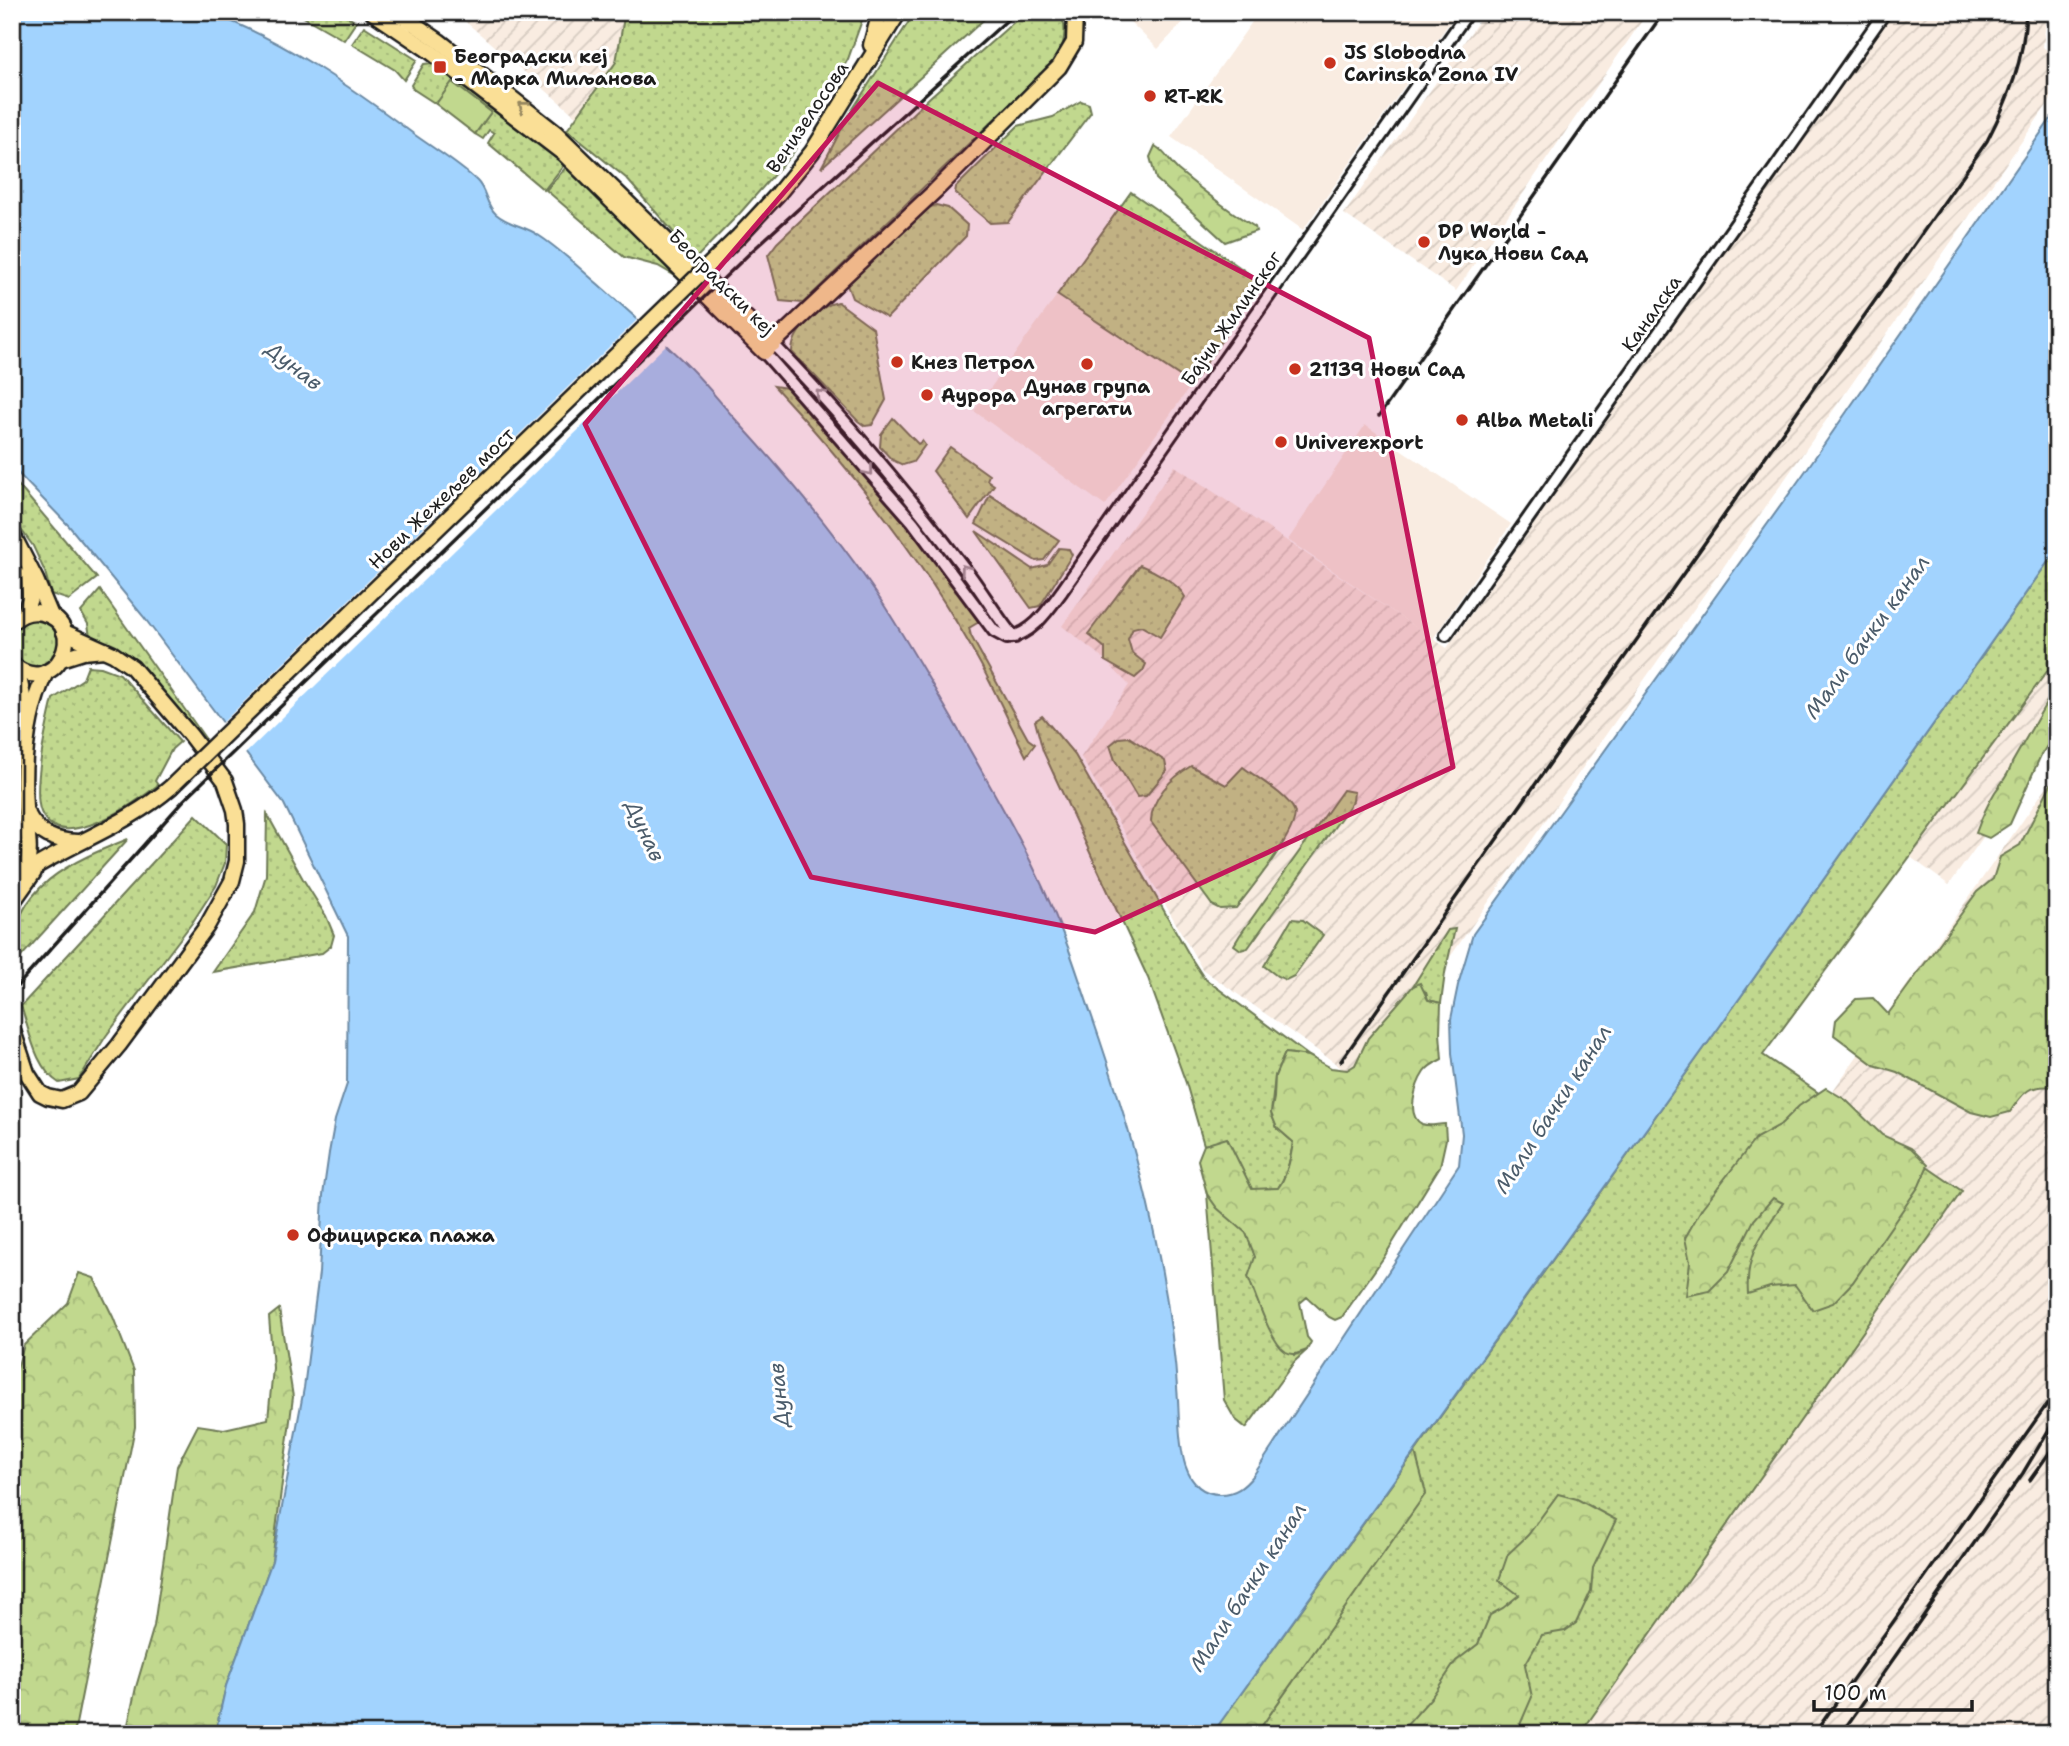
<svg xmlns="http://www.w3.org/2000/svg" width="2069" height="1746" viewBox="0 0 2069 1746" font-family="'Shantell Sans',sans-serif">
  <defs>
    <pattern id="industrial-furrows" width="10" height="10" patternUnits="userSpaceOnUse" patternTransform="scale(1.75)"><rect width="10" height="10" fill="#f9ece1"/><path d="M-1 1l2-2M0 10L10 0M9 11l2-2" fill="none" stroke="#d5cac0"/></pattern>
    <pattern id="grass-dots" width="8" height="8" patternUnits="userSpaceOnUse" patternTransform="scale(1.75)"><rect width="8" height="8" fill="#c1d88e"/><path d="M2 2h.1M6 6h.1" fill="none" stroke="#a5b97a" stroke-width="1.8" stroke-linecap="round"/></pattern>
    <pattern id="forest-crowns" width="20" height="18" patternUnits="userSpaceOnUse" patternTransform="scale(1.75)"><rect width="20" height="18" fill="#c1d88e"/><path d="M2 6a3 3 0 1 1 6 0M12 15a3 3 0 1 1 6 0" fill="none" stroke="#a5b97a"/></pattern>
  </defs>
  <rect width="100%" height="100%" fill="#fff"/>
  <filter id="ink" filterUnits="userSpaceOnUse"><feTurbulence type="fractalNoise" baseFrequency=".0143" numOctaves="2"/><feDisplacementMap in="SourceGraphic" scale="14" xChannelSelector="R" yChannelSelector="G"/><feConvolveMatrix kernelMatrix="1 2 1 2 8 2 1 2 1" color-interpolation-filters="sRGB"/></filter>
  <g filter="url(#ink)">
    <g fill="#f9ece1">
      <polygon points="1120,12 1193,12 1158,49"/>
      <polygon points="1259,12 1457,12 1303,230 1171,137"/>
      <polygon points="1131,192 1261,282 1192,384 1105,506 974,411"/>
      <polygon points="1365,425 1511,524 1433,639 1288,540"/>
    </g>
    <g fill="url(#industrial-furrows)">
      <polygon points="460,12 629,12 623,52 578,118 460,17"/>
      <polygon points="1485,12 1648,12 1456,291 1344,214"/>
      <polygon points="1893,12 2047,12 2043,47 2057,58 2057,91 1361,1084 1331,1060 1202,969 1081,757 1129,685 1103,658 1062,626 1175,466 1447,648"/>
      <polygon points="2057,647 2057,734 1949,885 1909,856"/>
      <polygon points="2057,772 2057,1734 1580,1734 1962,1191 1827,1099"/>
    </g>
    <g fill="url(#grass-dots)" stroke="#6e7a55" stroke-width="2">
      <polygon points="295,12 340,12 356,22 344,40"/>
      <polygon points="625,12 865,12 848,59 793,153 740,213 696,258 626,178 567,130 616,62"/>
      <polygon points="915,12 992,12 821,168 849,115"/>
      <path d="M1025 12H1059C1068 25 1064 41 1060 56L803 303 780 301 768 255 777 243 930 97Z"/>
      <polygon points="364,26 417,60 404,80 395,70 352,44"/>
      <polygon points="432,63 438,70 448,71 539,140 564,165 544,190 488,143 494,133 489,130 483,139 475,134 491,112 452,83 436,104 413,89 411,85 424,64"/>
      <polygon points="1081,101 1089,104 1091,112 1008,222 990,223 955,193 956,187 1018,126 1053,117"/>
      <polygon points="568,165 682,271 677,277 658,266 624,257 546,190"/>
      <polygon points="1131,192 1261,282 1192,384 1057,295"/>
      <polygon points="936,205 948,208 967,225 966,236 887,318 852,298 847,285 852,279 928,208"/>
      <path d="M838 302 873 328 886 400 872 425 865 426 858 421 792 352C792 332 819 305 838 302Z"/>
      <path d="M774 386 787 388 795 394C859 468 923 541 979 622L969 628 971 636 1028 739 1035 744 1026 756C1011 726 997 695 981 665 926 563 852 470 774 386Z"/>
      <polygon points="893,418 918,444 922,441 925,445 913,462 903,465 892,460 880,447 881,434"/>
      <polygon points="950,447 989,475 987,480 994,485 969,519 933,471"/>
      <polygon points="12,478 97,578 69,600 51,594 45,572 33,546 12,517"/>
      <polygon points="990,495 1059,540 1044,560 1036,561 976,524"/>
      <polygon points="976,531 1032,569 1047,565 1059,548 1069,549 1072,555 1040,606 1031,608"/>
      <polygon points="2057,549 2057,658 1763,1055 1962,1191 1580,1734 1256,1734 1425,1493 1415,1452 1720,1026"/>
      <path d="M1140 565C1155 571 1178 583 1185 597L1160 637 1141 626 1133 628 1128 639 1132 653 1146 664 1143 671 1135 678 1105 661V648L1088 634Z"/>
      <polygon points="100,590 205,738 198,744 158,691 90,637 88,624 81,612"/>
      <circle cx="35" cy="643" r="23"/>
      <path d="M88 666 101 667 120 674 180 742 172 749 155 781 158 785C136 803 60 856 41 812 32 790 47 724 53 699L83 679Z"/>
      <polygon points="12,697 21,700 23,871 12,879"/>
      <path d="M1042 716 1075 755 1191 958 1204 978 1309 1056 1285 1053 1275 1076 1271 1113 1277 1128 1293 1142C1291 1157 1287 1176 1278 1188L1252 1190 1227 1139 1204 1145 1186 1083 1148 978 1043 751 1035 721Z"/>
      <polygon points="1129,737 1165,761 1167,771 1146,796 1137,797 1115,760 1110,745 1119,738"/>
      <path d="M1191 766 1226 785 1243 767C1257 778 1287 795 1294 810 1302 826 1248 893 1236 908L1220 909 1212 905 1151 822C1151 798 1171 778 1191 766Z"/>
      <polygon points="1343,790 1354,792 1353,801 1248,948 1241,950 1234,945 1240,935"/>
      <polygon points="267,814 303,879 326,916 334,935 331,946 322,953 213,972 255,912 266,875"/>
      <path d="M196 815 226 844 225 863 216 886 192 923 106 1036 79 1079 59 1083C35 1068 30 1032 21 1006Z"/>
      <path d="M128 839 20 958 12 957C12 886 73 861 128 839Z"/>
      <polygon points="1292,919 1303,920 1323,935 1294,976 1286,980 1277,976 1264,966"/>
      <polygon points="1455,929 1445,973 1441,1003 1428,1000 1426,992 1413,986 1448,930"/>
      <polygon points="1207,1194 1246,1233 1295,1355 1307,1350 1295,1361 1246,1428 1235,1419 1224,1400"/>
    </g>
    <g fill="url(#forest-crowns)" stroke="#6e7a55" stroke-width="2">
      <path d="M1155 146C1167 153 1168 161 1178 170 1202 190 1227 210 1255 227L1256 231 1225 242 1156 179 1150 157Z"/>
      <path d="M2057 684V731L2041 755 2010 824 1989 838 1976 833C1981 819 1987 805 1995 792 2002 782 2009 775 2012 763Z"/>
      <path d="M2057 772V1087C2029 1084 2024 1091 2010 1112L1991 1117 1971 1112 1897 1072 1874 1065 1834 1035 1836 1020 1856 999 1873 998 1888 1014 1977 892 1993 879 2000 857 2020 845Z"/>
      <path d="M1420 983 1428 1000 1441 1003 1440 1033 1442 1059C1436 1062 1428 1066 1424 1072 1416 1084 1405 1116 1422 1124 1429 1127 1437 1124 1445 1124L1446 1139 1440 1166 1384 1257 1342 1317 1335 1320 1329 1317 1307 1297 1300 1303 1307 1337 1311 1342 1307 1350C1300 1353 1293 1356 1286 1352 1270 1342 1256 1295 1248 1277L1255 1257 1246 1233 1217 1208 1207 1194 1198 1160 1204 1145 1227 1138 1252 1189 1278 1188C1287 1176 1291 1157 1293 1142L1277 1128 1271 1113 1274 1098 1275 1076 1285 1053 1309 1056 1331 1068 1347 1070 1355 1065 1368 1038 1413 986Z"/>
      <path d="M1826 1088 1846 1100 1882 1135 1911 1148 1928 1165 1919 1186 1853 1282 1833 1303 1813 1310 1795 1285 1770 1287 1748 1294C1745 1254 1762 1235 1783 1203L1773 1198 1754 1220 1728 1272 1709 1291 1686 1296 1690 1262 1685 1238 1702 1208 1756 1138 1780 1125 1799 1106Z"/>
      <polygon points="79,1273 94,1278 113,1317 134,1371 135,1427 74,1734 12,1734 12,1376 16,1372 24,1345 68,1303"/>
      <polygon points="279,1309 293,1397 272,1561 226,1686 215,1734 126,1734 136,1687 154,1626 177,1466 198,1425 224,1429 268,1419 273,1368 269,1317"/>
      <polygon points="1415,1452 1426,1493 1256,1734 1212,1734"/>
      <polygon points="1558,1494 1577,1499 1616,1520 1593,1568 1591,1591 1576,1623 1565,1631 1542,1635 1525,1665 1532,1697 1516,1734 1399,1734 1431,1698 1456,1661 1478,1644 1490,1615 1503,1608 1519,1595 1499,1580 1508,1554 1528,1535"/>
    </g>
    <polygon fill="#c1d88e" stroke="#6e7a55" stroke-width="2" points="452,82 491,112 475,134 436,104"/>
    <path fill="#a2d3fe" stroke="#6c8aa4" stroke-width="2" d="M12 12H208C284 40 351 87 415 135 436 150 459 164 477 181 487 191 485 204 496 214 509 225 525 226 538 235 560 249 579 268 598 284 627 310 657 336 684 362 703 380 719 401 736 420 786 474 834 532 876 593 903 633 926 675 951 717 990 786 1033 857 1062 932 1073 958 1081 986 1091 1014 1134 1137 1170 1269 1178 1400 1180 1430 1176 1495 1221 1494 1235 1494 1244 1487 1253 1476L1459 1165 1462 1134 1452 1053 1451 1019 1458 985 1473 934 1802 476 2057 110V549L1720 1026 1212 1734H215L226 1686 272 1561 304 1388 319 1273 323 1195 329 1153 335 1120 347 1084 348 936 284 804 143 616 69 526 12 467Z"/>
    <polygon fill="#fff" points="640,317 668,343 243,756 220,725"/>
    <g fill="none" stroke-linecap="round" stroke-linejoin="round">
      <g stroke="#1c1c1c" stroke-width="16">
        <g id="minor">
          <polyline points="406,27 419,12"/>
          <path d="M773 344C844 417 910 496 971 577 984 595 995 613 1008 630L1015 637"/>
          <path d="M764 352 913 522 994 631 1007 638C1033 634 1048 610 1062 591L1468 12"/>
          <polyline points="1446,635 1885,12"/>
        </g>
      </g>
      <g stroke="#1c1c1c" stroke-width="19">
        <g id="major">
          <polyline points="372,12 431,52 564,154 764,352 935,191 1059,67 1074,42 1075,12"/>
          <polyline points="401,15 439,41 556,133 773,344"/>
          <polyline points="871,45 880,12"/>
          <polyline points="739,236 778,194 812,152 899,12"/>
          <polyline points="12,533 36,580 51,616"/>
          <polyline points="25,613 30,598 29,572"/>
          <path d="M12 622C21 614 30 610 42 613 92 625 54 702 12 664"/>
          <polyline points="61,659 83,652 104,650"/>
          <polyline points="17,668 28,720"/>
          <path d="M27 813C38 835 55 841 78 842"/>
          <path d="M25 872C33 850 26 829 25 807 22 762 27 713 46 672"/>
          <path d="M12 882C63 845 124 828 171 787"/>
          <polyline points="12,903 34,872"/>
          <polyline points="12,1028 27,1073 40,1093 48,1097 62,1100 79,1093 119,1045 207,926 232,881 237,861 237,824 235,810 225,781 190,735 132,667 113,654 64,632"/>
        </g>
      </g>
      <use href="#minor" stroke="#fff" stroke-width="10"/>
      <use href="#major" stroke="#fadf96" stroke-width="14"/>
      <g stroke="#1c1c1c" stroke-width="3.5">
        <polyline points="1379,416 1664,12"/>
        <polyline points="12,992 184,800 752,251 1016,12"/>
        <path d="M1341 1061 1987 141C2009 98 2024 61 2026 12"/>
        <polyline points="2030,1480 2057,1442"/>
        <polyline points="1814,1734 2057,1390"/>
        <polyline points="1841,1734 2023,1473 2057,1416"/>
      </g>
      <g stroke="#1c1c1c" stroke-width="19" stroke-linecap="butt">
        <polyline id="major-bridge" points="171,787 739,236"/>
      </g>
      <use href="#major-bridge" stroke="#fadf96" stroke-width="14"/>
    </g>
    <defs><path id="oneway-chevron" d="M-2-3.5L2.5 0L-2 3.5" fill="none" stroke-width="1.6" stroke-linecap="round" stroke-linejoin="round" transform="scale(1.75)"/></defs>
    <use stroke="#96875f" href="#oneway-chevron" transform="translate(523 106) rotate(-141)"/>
    <g stroke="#999">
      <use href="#oneway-chevron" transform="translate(820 394) rotate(-133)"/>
      <use href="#oneway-chevron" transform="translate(869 471) rotate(50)"/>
      <use href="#oneway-chevron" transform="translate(965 569) rotate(-127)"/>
    </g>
  </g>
  <path fill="#c2185b" fill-opacity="0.2" stroke="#c2185b" stroke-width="5" stroke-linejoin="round" d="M878 83 1369 338 1453 767 1095 932 811 877 585 424Z"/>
  <g fill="#c8321e" stroke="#fff" stroke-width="2.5">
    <circle cx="1330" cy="63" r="7"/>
    <rect x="433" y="60" width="14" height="14" rx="3.5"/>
    <circle cx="1150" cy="96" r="7"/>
    <circle cx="1424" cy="242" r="7"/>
    <circle cx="897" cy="362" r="7"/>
    <circle cx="1087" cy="364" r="7"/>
    <circle cx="1295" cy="369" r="7"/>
    <circle cx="927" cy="395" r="7"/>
    <circle cx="1462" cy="420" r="7"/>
    <circle cx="1281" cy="442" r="7"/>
    <circle cx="293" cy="1235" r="7"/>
  </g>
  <g text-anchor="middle" stroke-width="6" stroke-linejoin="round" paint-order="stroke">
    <g font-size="19" font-weight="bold" fill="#1c1c1c" stroke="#fff" text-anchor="start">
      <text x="1344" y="59">JS Slobodna<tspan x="1344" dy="22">Carinska Zona IV</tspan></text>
      <text x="454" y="63">Београдски кеј<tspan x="454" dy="22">- Марка Миљанова</tspan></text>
      <text x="1164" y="103">RT-RK</text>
      <text x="1438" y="238">DP World -<tspan x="1438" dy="22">Лука Нови Сад</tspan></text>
      <text x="911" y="369">Кнез Петрол</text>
      <text x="1309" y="376">21139 Нови Сад</text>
      <text x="1087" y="393" text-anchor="middle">Дунав група<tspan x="1087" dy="22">агрегати</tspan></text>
      <text x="941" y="402">Аурора</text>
      <text x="1476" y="427">Alba Metali</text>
      <text x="1295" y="449">Univerexport</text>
      <text x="307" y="1242">Официрска плажа</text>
    </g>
    <g font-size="19" fill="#1c1c1c" stroke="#fff">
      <text transform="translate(807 117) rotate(-56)" y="7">Венизелосова</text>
      <text transform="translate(722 282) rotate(45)" y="7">Београдски кеј</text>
      <text transform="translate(1651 313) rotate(-55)" y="7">Каналска</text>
      <text transform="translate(1231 318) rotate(-55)" y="7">Бајчи Жилинског</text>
      <text transform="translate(441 498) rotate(-44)" y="7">Нови Жежељев мост</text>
    </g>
    <g font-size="21" font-style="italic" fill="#4b5c6b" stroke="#fff">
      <text transform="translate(294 366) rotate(38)" y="7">Дунав</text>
      <text transform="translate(1867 637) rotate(-54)" y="7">Мали бачки канал</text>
      <text transform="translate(645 831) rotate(65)" y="7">Дунав</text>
      <text transform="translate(1553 1109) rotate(-57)" y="7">Мали бачки канал</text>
      <text transform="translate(779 1395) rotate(-95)" y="7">Дунав</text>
      <text transform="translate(1248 1587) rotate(-57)" y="7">Мали бачки канал</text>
    </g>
  </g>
  <rect width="2069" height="1746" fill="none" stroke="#fff" stroke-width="42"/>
  <rect x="21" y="21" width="2027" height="1704" fill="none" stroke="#1c1c1c" stroke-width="2.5" filter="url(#ink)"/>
  <path d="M1814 1700v10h158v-10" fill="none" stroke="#1c1c1c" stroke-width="3.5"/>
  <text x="1824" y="1700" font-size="21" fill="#1c1c1c" stroke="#ffffff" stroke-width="5" paint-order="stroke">100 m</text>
</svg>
